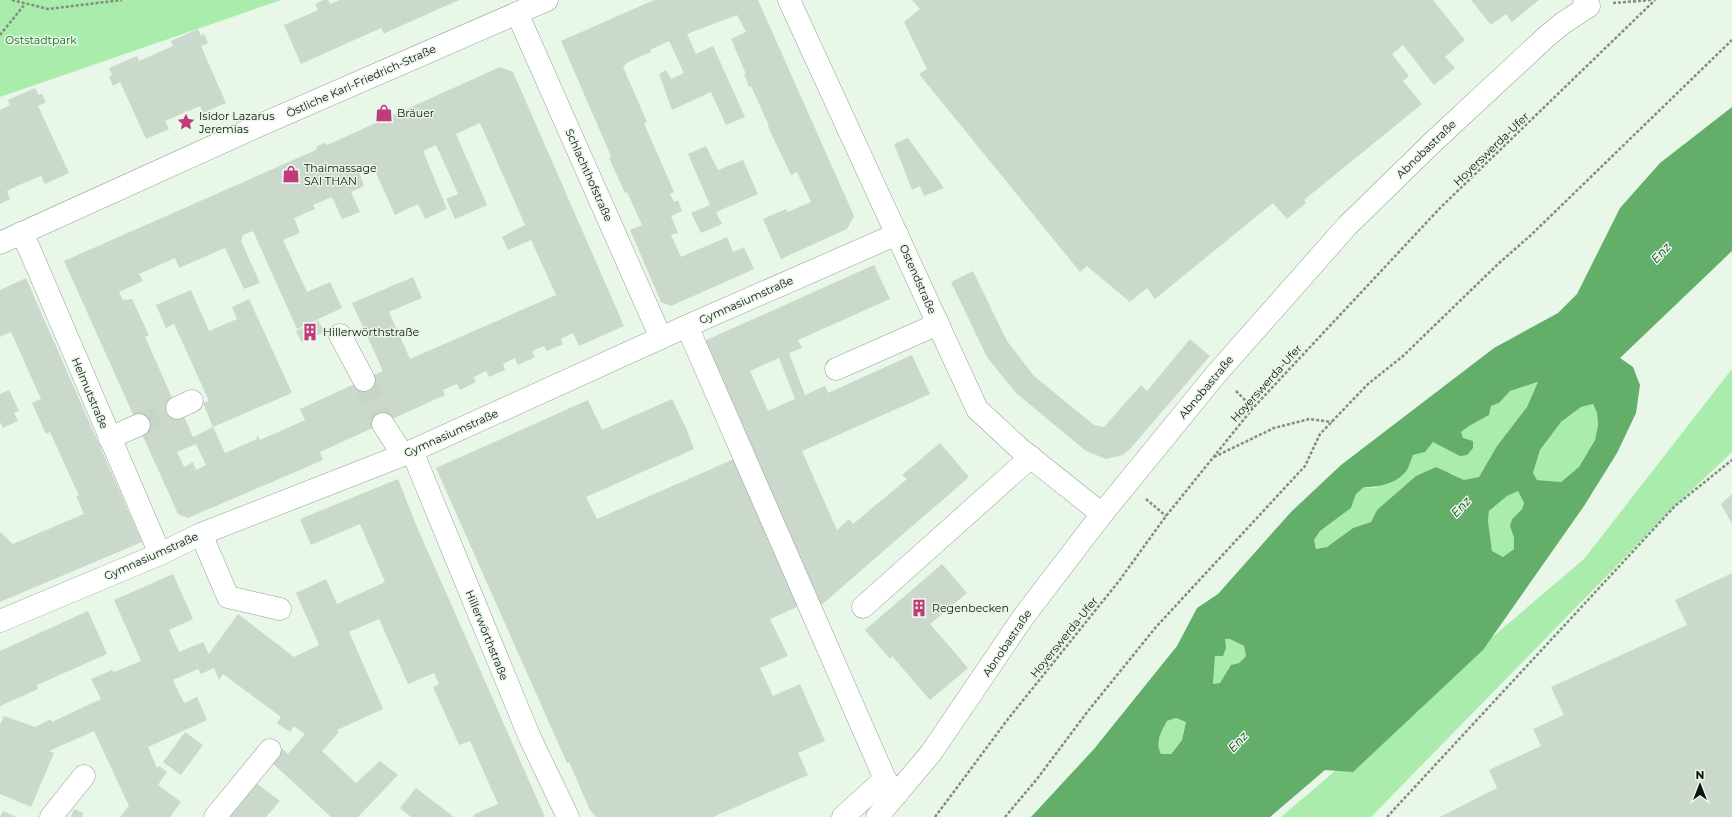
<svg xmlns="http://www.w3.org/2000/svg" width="1732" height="817" viewBox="0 0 1732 817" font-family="Montserrat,sans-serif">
  <rect width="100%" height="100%" fill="#e8f7e8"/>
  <g fill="#a9ecac">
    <polygon points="0,0 281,0 0,97"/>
    <polygon points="1732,369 1732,452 1675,506 1371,817 1281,817 1584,559"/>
    <polygon points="1539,382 1527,407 1497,446 1479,477 1464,480 1451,473 1377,510 1371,522 1353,528 1327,547 1316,549 1314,540 1320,531 1351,508 1356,494 1364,487 1375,488 1407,470 1413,455 1425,452 1433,442 1440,445 1463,438 1461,432 1468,426 1489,415 1491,406 1499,403 1510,391"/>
    <polygon points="1593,404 1597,413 1598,425 1595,440 1579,467 1561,482 1537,480 1533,473 1540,450 1561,422 1581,407"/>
    <polygon points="1518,491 1524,503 1522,509 1512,519 1510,526 1514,538 1514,549 1504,557 1492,552 1488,521 1489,511 1507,496"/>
    <polygon points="1225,639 1230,639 1244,646 1246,656 1239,663 1231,665 1220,684 1213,684 1215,656"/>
    <path d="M1176 718 1186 722 1182 740 1170 754H1161C1155 742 1161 732 1167 721Z"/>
  </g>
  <path fill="#63ae69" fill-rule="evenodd" d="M1732 107V251L1620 358 1633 367 1640 385 1636 413 1617 453 1584 506 1483 650 1353 772 1325 770 1270 817H1031L1094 749 1177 646 1197 608 1218 594 1291 512 1341 465 1494 348 1558 313 1577 294 1620 208 1660 163ZM1538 382 1527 407 1497 446 1479 477 1464 480 1436 467 1416 476 1377 510 1371 522 1353 528 1327 547 1316 549 1314 540 1320 531 1351 508 1356 494 1364 487C1378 488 1398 483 1407 470 1409 466 1411 460 1413 455L1425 452 1433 442 1460 456 1467 455 1473 448V441L1463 438 1461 432 1469 426 1489 415 1491 406 1499 403 1510 391ZM1593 404 1597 413 1598 425 1595 440 1579 467 1561 482 1537 480 1533 473 1540 450 1561 422 1581 407ZM1518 491 1524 503 1522 509 1512 519 1510 526 1514 538V549L1503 557 1492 551 1488 521 1489 511 1507 496ZM1225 639H1230L1244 646 1246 656 1239 663 1231 665 1220 683 1213 684 1215 656H1223L1226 648ZM1176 718 1186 722 1182 740 1171 754H1161C1155 742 1161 732 1167 721Z"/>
  <g fill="#cad9cb" fill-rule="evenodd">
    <polygon points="323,0 328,0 330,4 340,0 459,0 385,33 384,34 381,28 301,64 284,25 318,10 315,4"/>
    <polygon points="654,0 758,0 854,216 847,229 781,259 763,219 786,209 788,212 811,202 797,172 791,175 768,127 769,126 751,86 749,87 744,74 746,74 731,39 746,32 737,15 687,34 696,54 713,46 745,117 726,125 711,92 672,110 659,74 666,70 671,79 684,73 669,41 650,50 651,52 628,62 623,67 647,122 644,123 674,192 670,194 674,202 678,200 682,211 671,216 678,233 671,235 681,257 727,237 733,252 744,247 754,269 671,306 661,302 630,230 642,225 627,192 625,193 609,158 611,156 561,41"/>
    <polygon points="912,0 1433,0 1465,40 1445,57 1455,68 1434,85 1403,45 1392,54 1409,76 1403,81 1422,104 1304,200 1306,203 1287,219 1273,203 1155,299 1147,288 1130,302 1087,266 1080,272 919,74 927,69 904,22 920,9"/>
    <polygon points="1471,0 1539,0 1512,22 1506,14 1491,25"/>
    <polygon points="198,29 201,36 204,34 208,43 201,46 226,103 203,113 200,106 165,121 169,129 146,139 120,82 113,86 109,77 112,75 109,68 137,56 139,61 173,46 171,41"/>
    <path d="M500 67 513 72 624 326 579 346 573 333 561 339 563 344 547 351 544 346 532 351 535 357 518 365 515 358 503 364 505 370 489 377 486 371 474 377 476 382 460 390 457 384 443 390 445 395 320 452 323 460 188 518 178 514 64 261 316 150 317 146 324 143 327 145ZM480 123 525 225 502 237 508 250 531 240 556 295 410 359 389 312 422 298 413 277 352 303 383 371 300 409 305 420 260 440 258 436 256 437 257 439 225 453 213 427 193 437 182 412 179 413 145 337 149 335 133 301 132 299 123 300 119 292 143 281 139 274 175 258 179 268 225 248 244 289 260 283 241 241 243 235 253 231 297 329 342 308 330 282 307 292 283 240 300 233 294 218 315 209 313 205 332 197 342 219 360 212 351 192 364 186 358 169 372 164 395 215 418 204 425 219 447 209 423 151 436 145 458 194 446 199 455 219 487 205 456 134ZM196 444 206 465 196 470 193 462 184 467 177 452Z"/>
    <polygon points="35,88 39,95 42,94 46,102 38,106 69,173 45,184 41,176 19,185 7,191 10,199 0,204 0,110 10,105 8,100"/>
    <polygon points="908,138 944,188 924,196 920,186 912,190 894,144"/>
    <polygon points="706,146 718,170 743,160 758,194 716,212 722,224 701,233 691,213 710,205 688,154"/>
    <path d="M874 265 890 299 798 340 802 348 789 353 805 395 825 386 828 393 912 355 930 394 802 451 837 530 849 519 853 524 907 479 902 475 940 443 969 477 819 607 702 342ZM779 358 795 399 768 411 750 371Z"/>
    <polygon points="973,271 1007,341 1034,376 1094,425 1104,427 1141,385 1147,391 1190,339 1210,356 1130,449 1123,455 1106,459 1086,451 1016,393 987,357 951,282"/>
    <polygon points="26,278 142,542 0,602 0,532 13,544 84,514 76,496 79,496 50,432 46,434 32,403 41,399 11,332 0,337 0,290"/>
    <polygon points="191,290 209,331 237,319 232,307 249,299 292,393 213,427 203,403 209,401 174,324 166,328 156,305"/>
    <polygon points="318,320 324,332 302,343 296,331"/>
    <polygon points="9,390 19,411 14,413 18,421 3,428 0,422 0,394"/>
    <polygon points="672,399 686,428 694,449 586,497 597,519 734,459 799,606 770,619 788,656 760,668 773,696 800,684 825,741 798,753 808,775 713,817 596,817 590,810 569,762 567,763 436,468 588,400 602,430"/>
    <polygon points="398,479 417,527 545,817 473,817 475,814 498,804 470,741 459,745 433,687 439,684 434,673 408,684 379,619 349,632 383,709 337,730 339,732 322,751 356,783 380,761 398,775 358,817 331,817 269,760 280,747 288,754 305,734 294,726 290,732 277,723 281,717 223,674 219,680 214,668 201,674 198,669 173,680 184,703 197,697 207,720 148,747 157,768 159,766 167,772 158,785 181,802 170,817 120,817 129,806 94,731 49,751 54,753 31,807 0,794 0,724 4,716 35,727 51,719 52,722 101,699 91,679 112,670 114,672 141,661 114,600 173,574 193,619 169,630 179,652 203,642 209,654 238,614 294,657 319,645 296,593 326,579 337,604 385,582 360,524 311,545 300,519"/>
    <polygon points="1732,494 1732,524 1721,504"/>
    <polygon points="942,564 967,593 930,624 968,668 930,700 892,656 890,659 865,630"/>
    <polygon points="1732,573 1732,817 1440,817 1497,788 1489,770 1541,746 1533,729 1564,715 1551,687 1687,625 1675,600"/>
    <polygon points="88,611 107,654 37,685 38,689 0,706 0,651"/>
    <polygon points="185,732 203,745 181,775 163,762"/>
    <polygon points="252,780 280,801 266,817 221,817"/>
    <polygon points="416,788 454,817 411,817 400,808"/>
    <polygon points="74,809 83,813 82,817 71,817"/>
    <polygon points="3,811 16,817 0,817"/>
  </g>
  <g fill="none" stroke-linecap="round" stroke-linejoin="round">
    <g stroke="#c7d5c7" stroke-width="22" stroke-dasharray="22 11" stroke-linecap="butt">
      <polyline points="364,380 383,424"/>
      <polyline points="139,425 177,408"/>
    </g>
    <g stroke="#93a193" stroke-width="23">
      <g id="minor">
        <polyline points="789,0 977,409 1019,448 1102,514"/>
        <polyline points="517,13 661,338"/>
        <polyline points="21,233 29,248 160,554"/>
        <polyline points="687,326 885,779 897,794"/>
        <polyline points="340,335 364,380"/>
        <polyline points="836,369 938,324"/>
        <polyline points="177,408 192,401"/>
        <polyline points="383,424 403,455"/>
        <polyline points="109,438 139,425"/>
        <polyline points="412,451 530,738 568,817"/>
        <polyline points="201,534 228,597 280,609"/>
        <polyline points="863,607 1031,457"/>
        <polyline points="0,621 160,554 201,534 403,455 687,326 897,234"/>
        <polyline points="51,817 84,776"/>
        <polyline points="215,817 270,750"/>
        <polyline points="843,817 885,779"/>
        <polyline points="877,817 931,753 1024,616 1102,514 1217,373 1347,226 1433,142 1546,37 1563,23 1589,6 1584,0"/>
      </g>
    </g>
    <g stroke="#93a193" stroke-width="23">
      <polyline id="major" points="0,243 258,126 547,0"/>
    </g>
    <g stroke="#828c82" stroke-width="2.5" stroke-dasharray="3 2" stroke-linecap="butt">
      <polyline points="12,0 48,9 122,0"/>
      <polyline points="1613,3 1652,0"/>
      <polyline points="0,35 25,4"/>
      <polyline points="1236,391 1253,408"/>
      <polyline points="1214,457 1274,428 1309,419 1332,422"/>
      <polyline points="1146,499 1166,516"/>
      <polyline points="935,817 1008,719 1119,581 1166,516 1253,408 1441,207 1655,0"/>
      <polyline points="1005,817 1037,779 1088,711 1156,627 1305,466 1320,434 1368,384 1403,356 1498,264 1531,235 1732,40"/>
      <polyline points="1387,817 1675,506 1732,460"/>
    </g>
    <use href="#minor" stroke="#fff" stroke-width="22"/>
    <use href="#major" stroke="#fff" stroke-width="22"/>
  </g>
  <defs>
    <g id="shop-bare" transform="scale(1.38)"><path d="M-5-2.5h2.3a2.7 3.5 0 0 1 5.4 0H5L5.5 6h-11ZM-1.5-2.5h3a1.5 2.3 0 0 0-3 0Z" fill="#c13a79" stroke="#e8f7e8" stroke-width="2.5" paint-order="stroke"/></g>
    <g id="sight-bare" transform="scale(1.38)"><path d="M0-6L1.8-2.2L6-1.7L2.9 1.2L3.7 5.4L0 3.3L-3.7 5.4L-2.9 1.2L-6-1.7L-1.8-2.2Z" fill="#c13a79" stroke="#e8f7e8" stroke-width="2.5" paint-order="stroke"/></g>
    <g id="building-bare" transform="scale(1.38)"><path d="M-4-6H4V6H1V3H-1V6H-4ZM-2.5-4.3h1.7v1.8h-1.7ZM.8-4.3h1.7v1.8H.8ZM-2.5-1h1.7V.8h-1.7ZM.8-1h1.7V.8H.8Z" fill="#c13a79" stroke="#e8f7e8" stroke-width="2.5" paint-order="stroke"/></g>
  </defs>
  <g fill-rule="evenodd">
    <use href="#shop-bare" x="384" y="113"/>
    <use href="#sight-bare" x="186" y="122"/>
    <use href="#shop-bare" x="291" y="174"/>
    <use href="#building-bare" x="310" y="332"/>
    <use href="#building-bare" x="919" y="608"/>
  </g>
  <g text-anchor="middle" stroke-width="3" stroke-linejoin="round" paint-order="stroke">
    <g font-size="11" fill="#186726" stroke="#e8f7e8">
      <text x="41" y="44">Oststadtpark</text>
    </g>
    <g font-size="11" fill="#0e130e" stroke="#e8f7e8">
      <text transform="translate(361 81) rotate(-24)" y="4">Östliche Karl-Friedrich-Straße</text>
      <text transform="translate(1426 149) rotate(-44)" y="4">Abnobastraße</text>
      <text transform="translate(1491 149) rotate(-44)" y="4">Hoyerswerda-Ufer</text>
      <text transform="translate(589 175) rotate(66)" y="4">Schlachthofstraße</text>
      <text transform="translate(918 279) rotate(66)" y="4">Ostendstraße</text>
      <text transform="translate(746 300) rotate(-24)" y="4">Gymnasiumstraße</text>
      <text transform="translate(1266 383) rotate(-48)" y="4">Hoyerswerda-Ufer</text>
      <text transform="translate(1206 387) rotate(-50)" y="4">Abnobastraße</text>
      <text transform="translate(90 393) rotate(67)" y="4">Helmutstraße</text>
      <text transform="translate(451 433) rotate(-24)" y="4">Gymnasiumstraße</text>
      <text transform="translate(151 556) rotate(-24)" y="4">Gymnasiumstraße</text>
      <text transform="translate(487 635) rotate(68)" y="4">Hillerwörthstraße</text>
      <text transform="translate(1064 637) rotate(-51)" y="4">Hoyerswerda-Ufer</text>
      <text transform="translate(1007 643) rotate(-56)" y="4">Abnobastraße</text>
    </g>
    <g font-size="11" fill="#0e130e" stroke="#e8f7e8" text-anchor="start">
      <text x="397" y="117">Bräuer</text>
      <text x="199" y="120">Isidor Lazarus<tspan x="199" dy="13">Jeremias</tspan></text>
      <text x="304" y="172">Thaimassage<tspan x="304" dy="13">SAI THAN</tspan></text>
      <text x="323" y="336">Hillerwörthstraße</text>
      <text x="932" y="612">Regenbecken</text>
    </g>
    <g font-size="12" font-style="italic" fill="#053e11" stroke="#e8f7e8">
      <text transform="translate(1661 253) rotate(-47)" y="4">Enz</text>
      <text transform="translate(1461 507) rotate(-47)" y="4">Enz</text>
      <text transform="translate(1238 742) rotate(-47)" y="4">Enz</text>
    </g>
  </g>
  <g transform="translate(1700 785)" stroke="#e8f7e8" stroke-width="3" paint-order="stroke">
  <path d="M0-3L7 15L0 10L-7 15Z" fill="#0e130e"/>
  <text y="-6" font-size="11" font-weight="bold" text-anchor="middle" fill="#0e130e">N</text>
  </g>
</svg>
